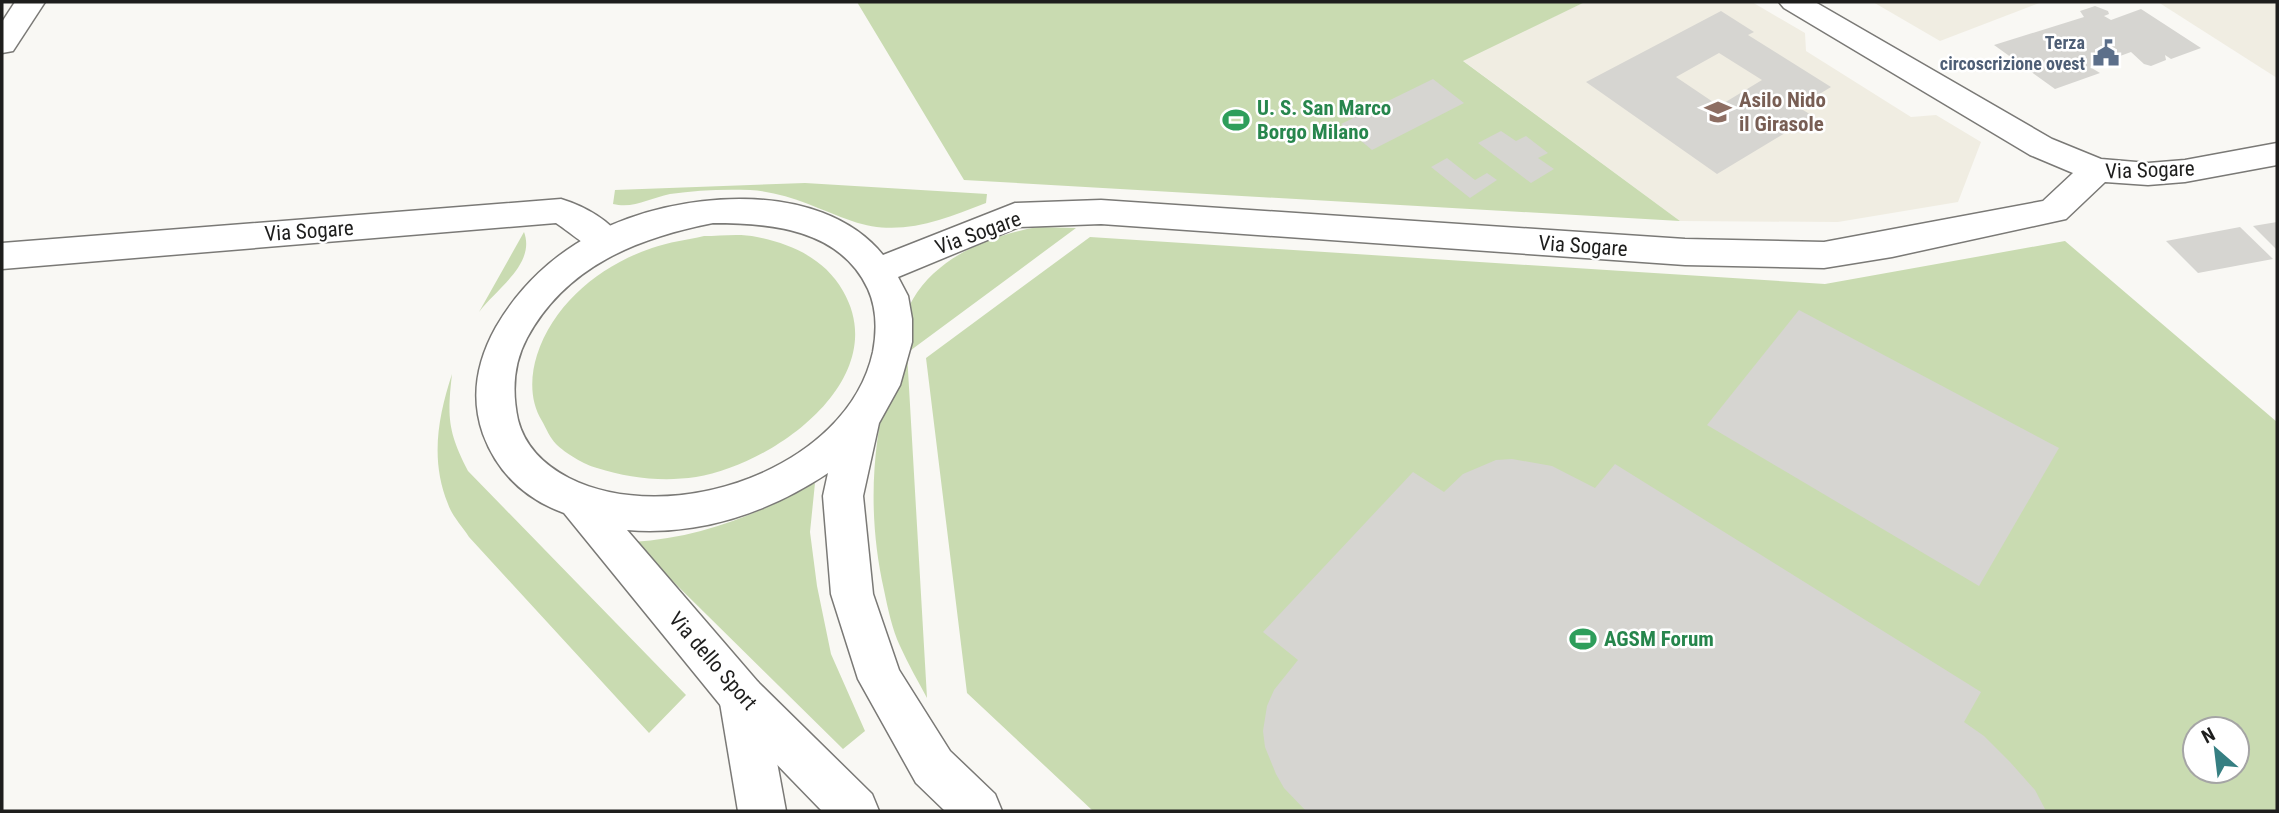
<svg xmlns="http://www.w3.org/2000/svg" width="2279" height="813" viewBox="0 0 2279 813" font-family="'Roboto Condensed',sans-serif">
  <rect width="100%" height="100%" fill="#f9f8f4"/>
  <g fill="#f0ede2">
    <polygon points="1585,2 1752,2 1805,33 1806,51 1911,117 1936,115 1981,142 1958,202 1838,222 1680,221 1462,60"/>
    <polygon points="1873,2 2042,2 1940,41"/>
    <polygon points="2158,2 2277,2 2277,78"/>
  </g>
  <g fill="#c9dbb1" fill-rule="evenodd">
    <polygon points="857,2 1585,2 1463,61 1680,221 964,180"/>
    <path d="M805 183 987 194 986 203C942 220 899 238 852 221 818 209 787 192 750 190 724 189 696 190 670 194 650 198 634 209 613 204L615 190Z"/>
    <path d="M1038 227 1076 228 907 353 927 698C918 681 908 664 900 646 892 629 888 609 884 590 868 518 871 451 889 380 896 354 899 322 913 299 938 256 992 235 1038 227Z"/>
    <path d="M524 232C536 264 496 289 479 312Z"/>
    <path d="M704 236C721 236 740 233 757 237 792 244 825 259 843 291 894 379 773 465 696 477 662 482 629 478 597 468 585 465 565 453 556 444 550 438 546 428 542 421 530 402 530 377 537 355 554 303 601 265 652 248 669 242 687 240 704 236Z"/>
    <path d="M1090 237 1825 284 2065 241 2277 422V811H1093L967 693 926 358ZM2195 729H2237V771H2195Z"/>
    <path d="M452 374C447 418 448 432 468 471L686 695 649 733 469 537C462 526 452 516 448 504 430 460 438 417 452 374Z"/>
    <path d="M815 483 810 532 817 586 831 654 865 731 843 749 633 542C700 538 757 515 815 483Z"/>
  </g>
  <g fill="#d6d5d1" fill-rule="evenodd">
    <polygon points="2095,6 2108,11 2109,14 2104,16 2111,20 2141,9 2201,48 2171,59 2165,55 2166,60 2151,66 2144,64 2131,52 2090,67 2100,73 2055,89 1994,45 2084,17 2080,11"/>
    <path d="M1721 11 1754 32 1748 35 1831 87 1798 107 1813 116 1717 174 1586 82ZM1719 53 1762 80 1719 106 1676 77Z"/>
    <polygon points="1433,79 1464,103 1372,150 1341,124"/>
    <polygon points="1501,131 1516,141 1526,136 1548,153 1538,158 1554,169 1531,183 1478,143"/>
    <polygon points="1447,158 1475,180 1487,173 1497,180 1470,198 1431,167"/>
    <polygon points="2277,222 2277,250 2253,226"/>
    <polygon points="2240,227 2273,259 2198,273 2166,241"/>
    <polygon points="1799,310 2059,448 1979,586 1707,425"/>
    <polygon points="1512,459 1552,466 1595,488 1615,464 1981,692 1964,722 1984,736 2010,762 2035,790 2046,811 1306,811 1284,788 1276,774 1265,747 1263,731 1267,706 1274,690 1298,660 1263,632 1413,472 1444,492 1463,474 1496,460"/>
  </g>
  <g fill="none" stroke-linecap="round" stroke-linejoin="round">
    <g stroke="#7a7976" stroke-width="3">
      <g id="minor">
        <polygon points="15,2 45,2 13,51 2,53 2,22"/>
        <path d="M561 199C584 206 612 221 624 242L619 251C595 258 576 236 556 223L2 269V243Z"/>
        <polygon points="742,676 758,682 765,697 786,811 738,811 719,697 726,682"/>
      </g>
    </g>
    <g stroke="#7a7976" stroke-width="3">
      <path id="tertiary" d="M1779 2H1815L2052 139 2101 159 2148 163 2185 160 2277 143V165L2185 182 2148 185 2105 182 2066 219 1892 257 1824 268 1685 265 1101 224 1019 227 898 277 908 296 912 319V342L900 385 879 423 863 496 873 594 899 670 950 751 995 794 1002 811H945L916 783 858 679 831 594 823 496 828 473C768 513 699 536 627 530L758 682 872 794 879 811H822L726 712 564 513C525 499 497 472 483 434 470 397 477 361 496 327 519 287 554 254 595 233 674 191 820 177 883 255L1015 203 1101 200 1685 239 1824 242 2043 201 2073 173 2030 155 1784 8ZM713 223C771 223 840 229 868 289 877 309 877 331 873 352 847 470 670 529 569 478 544 465 525 447 518 420 512 392 513 364 527 338 566 266 637 238 713 223Z"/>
    </g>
    <use href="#minor" fill="#fff" fill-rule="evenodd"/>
    <use href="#tertiary" fill="#fff" fill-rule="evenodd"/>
  </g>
  <defs>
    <g id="civic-bare" transform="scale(2.1)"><path d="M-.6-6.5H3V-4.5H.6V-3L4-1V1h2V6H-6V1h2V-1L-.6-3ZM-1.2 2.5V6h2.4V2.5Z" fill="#5c6f8a" stroke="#fff" stroke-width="2.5" paint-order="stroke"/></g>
    <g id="school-bare" transform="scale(2.1)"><path d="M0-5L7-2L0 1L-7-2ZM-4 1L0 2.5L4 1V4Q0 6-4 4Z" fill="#8d6e63" stroke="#fff" stroke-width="2.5" paint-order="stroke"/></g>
    <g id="stadium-bare" transform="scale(2.1)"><path d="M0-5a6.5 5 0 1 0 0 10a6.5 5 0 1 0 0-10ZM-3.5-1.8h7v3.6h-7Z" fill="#2e9e5b" stroke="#fff" stroke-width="2.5" paint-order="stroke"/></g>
  </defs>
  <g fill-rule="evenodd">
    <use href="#civic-bare" x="2106" y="53"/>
    <use href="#school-bare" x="1718" y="112"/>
    <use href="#stadium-bare" x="1236" y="120"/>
    <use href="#stadium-bare" x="1583" y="639"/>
  </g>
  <g text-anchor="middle" stroke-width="5" stroke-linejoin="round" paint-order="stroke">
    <g font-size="18" font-weight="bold" fill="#4e5e75" stroke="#fff" text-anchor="end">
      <text x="2085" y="49">Terza<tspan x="2085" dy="21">circoscrizione ovest</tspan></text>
    </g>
    <g font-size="21" font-weight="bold" fill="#785e54" stroke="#fff" text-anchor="start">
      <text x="1739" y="107">Asilo Nido<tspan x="1739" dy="24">il Girasole</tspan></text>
    </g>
    <g font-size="21" font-weight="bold" fill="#27864d" stroke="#fff" text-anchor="start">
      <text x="1257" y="115">U. S. San Marco<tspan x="1257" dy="24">Borgo Milano</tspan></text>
      <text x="1604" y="646">AGSM Forum</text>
    </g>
    <g font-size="21" fill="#1e1e1d" stroke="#fff">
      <text transform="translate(2150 170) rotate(-2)" y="7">Via Sogare</text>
      <text transform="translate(309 231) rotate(-4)" y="7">Via Sogare</text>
      <text transform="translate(978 233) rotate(-20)" y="7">Via Sogare</text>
      <text transform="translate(1583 246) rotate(4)" y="7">Via Sogare</text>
      <text transform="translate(713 661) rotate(49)" y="7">Via dello Sport</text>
    </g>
  </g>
  <rect width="2279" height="813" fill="none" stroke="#1e1e1d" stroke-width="7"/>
  <g transform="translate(2216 750) rotate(332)"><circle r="33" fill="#ffffff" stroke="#a5a5a5" stroke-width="2"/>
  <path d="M0-5L12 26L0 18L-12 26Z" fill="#367f82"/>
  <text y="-10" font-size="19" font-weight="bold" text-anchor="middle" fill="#1e1e1d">N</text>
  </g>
</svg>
